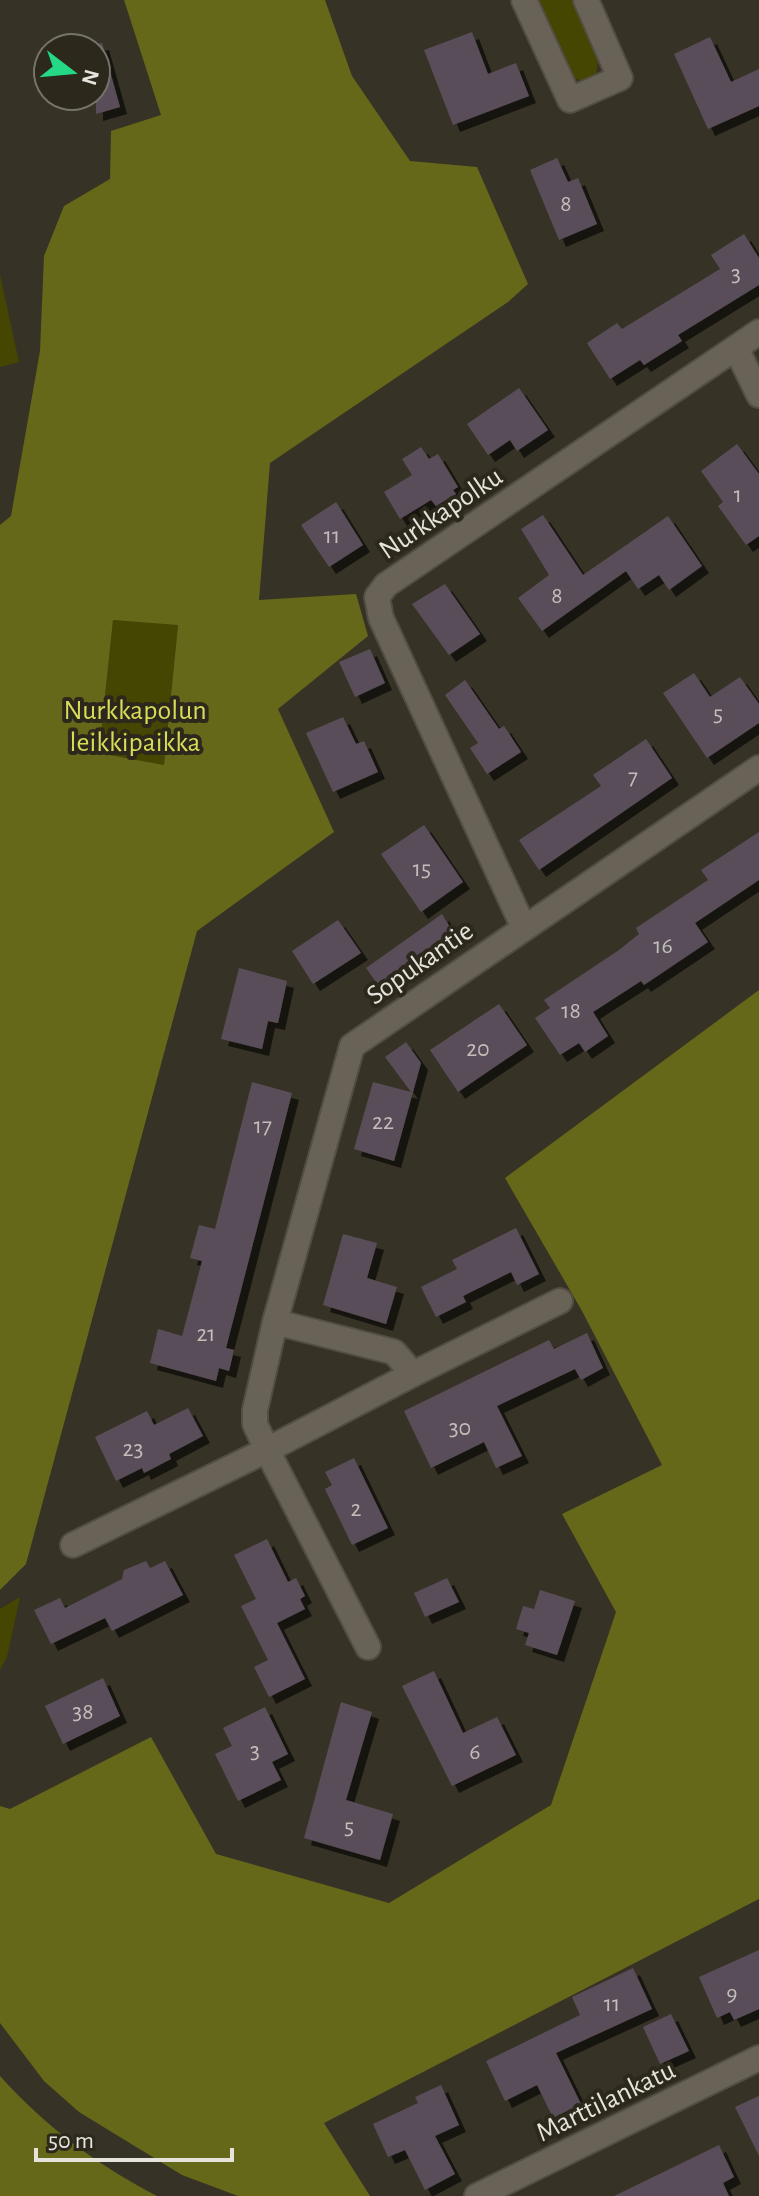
<svg xmlns="http://www.w3.org/2000/svg" width="759" height="2196" viewBox="0 0 759 2196" font-family="'Alegreya Sans',sans-serif">
  <defs>
    <filter id="shadow"><feDropShadow dx="7" dy="7" stdDeviation="0" flood-color="#0009"/></filter>
  </defs>
  <rect width="100%" height="100%" fill="#363226"/>
  <g fill="#454601">
    <path d="M539 0H574L599 56 596 74C587 81 582 82 572 77L536 2Z"/>
    <polygon points="0,275 19,362 0,367"/>
    <polygon points="113,620 178,624 164,765 99,753"/>
    <polygon points="20,1597 7,1657 0,1670 0,1609"/>
  </g>
  <g fill="#666819" fill-rule="evenodd">
    <path d="M124 0H325L352 76 410 161 477 167 528 284 508 302 270 463 259 600 356 594 368 636 278 709 334 832 197 931 26 1564 0 1590V525L11 516 40 351 44 256 64 206 110 179 111 131 161 115ZM113 620 178 625 164 765 99 753Z"/>
    <polygon points="759,990 759,1899 324,2123 370,2196 238,2196 182,2175 79,2112 44,2081 0,2023 0,1806 10,1809 151,1737 216,1854 389,1903 551,1805 616,1612 562,1514 662,1465 582,1311 505,1178"/>
    <path d="M0 2076C46 2127 96 2164 157 2196H0Z"/>
  </g>
  <g fill="#594e58" filter="url(#shadow)">
    <polygon points="472,32 488,74 516,63 529,96 453,125 424,50"/>
    <polygon points="710,37 731,82 759,69 759,106 708,129 674,54"/>
    <polygon points="102,43 120,107 96,114 96,44"/>
    <polygon points="557,158 568,182 578,178 597,224 559,240 530,170"/>
    <polygon points="744,234 759,258 759,285 678,335 682,341 644,365 640,360 610,379 587,343 617,323 622,329 720,269 711,255"/>
    <polygon points="519,388 548,430 517,451 510,440 488,455 467,424"/>
    <polygon points="737,444 759,474 759,536 746,545 718,506 723,502 701,471"/>
    <polygon points="421,447 429,459 438,454 458,487 453,490 456,494 436,506 431,500 400,519 384,492 412,475 402,459"/>
    <polygon points="336,502 363,545 329,567 301,525"/>
    <polygon points="543,515 583,575 668,516 702,566 669,590 659,575 638,589 626,571 542,631 518,598 549,575 521,529"/>
    <polygon points="445,584 480,634 449,655 412,604"/>
    <polygon points="370,649 385,683 355,697 339,662"/>
    <polygon points="694,673 710,697 740,677 759,704 759,723 707,758 663,693"/>
    <polygon points="465,680 499,729 504,726 521,752 487,774 470,748 478,743 445,695"/>
    <polygon points="343,717 356,744 364,741 378,772 333,792 306,733"/>
    <polygon points="646,739 672,778 539,870 519,840 601,786 593,775"/>
    <polygon points="424,825 463,882 421,912 381,854"/>
    <polygon points="759,832 759,880 695,923 708,942 644,985 641,981 593,1012 608,1036 585,1052 579,1043 560,1055 535,1018 550,1008 544,1000 619,950 639,934 636,928 708,880 701,870"/>
    <polygon points="442,914 456,937 381,989 366,968"/>
    <polygon points="338,920 361,953 313,984 292,951"/>
    <polygon points="239,968 287,981 278,1023 268,1021 262,1049 221,1039"/>
    <polygon points="499,1004 527,1045 458,1092 430,1050"/>
    <polygon points="406,1042 421,1063 394,1161 354,1149 373,1082 411,1092 385,1057"/>
    <polygon points="252,1082 292,1093 226,1348 234,1350 229,1371 219,1368 216,1381 150,1363 158,1329 182,1336 202,1261 190,1258 199,1225 215,1229"/>
    <polygon points="516,1228 539,1274 517,1285 511,1272 463,1296 466,1302 436,1317 421,1287 457,1269 452,1260"/>
    <polygon points="343,1234 377,1243 367,1278 397,1287 386,1324 323,1305"/>
    <polygon points="587,1333 603,1368 581,1380 575,1369 497,1406 522,1456 496,1468 484,1442 431,1468 404,1411 549,1340 554,1349"/>
    <polygon points="188,1408 203,1436 169,1454 171,1459 144,1473 142,1468 116,1481 95,1437 147,1411 154,1425"/>
    <polygon points="354,1458 388,1528 352,1545 325,1489 332,1485 325,1472"/>
    <polygon points="267,1539 288,1582 296,1578 305,1596 300,1599 305,1609 277,1623 305,1679 269,1697 254,1667 268,1660 241,1606 256,1599 234,1555"/>
    <polygon points="146,1561 150,1568 165,1561 183,1595 112,1631 105,1618 51,1644 34,1610 60,1598 65,1608 122,1579 124,1570"/>
    <polygon points="447,1578 459,1602 425,1617 414,1593"/>
    <polygon points="540,1590 575,1601 557,1655 525,1645 529,1633 516,1629 523,1606 534,1609"/>
    <polygon points="434,1671 463,1733 497,1717 516,1755 452,1786 402,1686"/>
    <polygon points="103,1678 120,1716 63,1744 45,1706"/>
    <polygon points="341,1702 372,1712 346,1800 393,1814 380,1860 304,1838"/>
    <polygon points="265,1707 288,1754 272,1762 281,1780 238,1801 215,1754 232,1746 223,1728"/>
    <polygon points="759,1950 759,2009 734,2020 730,2012 717,2018 699,1977"/>
    <polygon points="633,1968 652,2009 556,2053 581,2104 553,2118 537,2085 505,2101 486,2061 580,2015 572,1997"/>
    <polygon points="671,2014 689,2051 660,2064 643,2027"/>
    <polygon points="441,2085 459,2125 435,2136 455,2174 425,2190 405,2150 388,2157 373,2124 418,2103 415,2097"/>
    <polygon points="759,2096 759,2156 735,2107"/>
    <polygon points="719,2145 734,2177 723,2183 729,2196 614,2196"/>
  </g>
  <g fill="none" stroke-linecap="round" stroke-linejoin="round">
    <g stroke="#524e43" stroke-width="28">
      <g id="minor">
        <polyline points="524,0 570,100 620,78 586,0"/>
        <polyline points="736,348 759,395"/>
        <polyline points="523,926 381,618 377,597 386,585 759,332"/>
        <polyline points="275,1322 394,1352 413,1374 267,1450 255,1424 255,1410 275,1322 352,1046 759,768"/>
        <polyline points="413,1374 560,1301"/>
        <polyline points="73,1545 267,1450 368,1647"/>
        <polyline points="477,2196 759,2058"/>
      </g>
    </g>
    <use href="#minor" stroke="#686356" stroke-width="24"/>
  </g>
  <g text-anchor="middle" stroke-width="8" stroke-linejoin="round" paint-order="stroke">
    <g font-size="24" fill="#c2beba">
      <text x="566" y="211">8</text>
      <text x="736" y="281">3</text>
      <text x="738" y="502">1</text>
      <text x="332" y="543">11</text>
      <text x="557" y="603">8</text>
      <text x="718" y="721">5</text>
      <text x="633" y="784">7</text>
      <text x="422" y="876">15</text>
      <text x="663" y="953">16</text>
      <text x="571" y="1018">18</text>
      <text x="478" y="1056">20</text>
      <text x="383" y="1129">22</text>
      <text x="263" y="1133">17</text>
      <text x="206" y="1341">21</text>
      <text x="460" y="1435">30</text>
      <text x="133" y="1456">23</text>
      <text x="356" y="1516">2</text>
      <text x="83" y="1719">38</text>
      <text x="255" y="1758">3</text>
      <text x="475" y="1759">6</text>
      <text x="349" y="1834">5</text>
      <text x="732" y="2001">9</text>
      <text x="612" y="2011">11</text>
    </g>
    <g font-size="28" fill="#e5e3db" stroke="#2c281c">
      <text transform="translate(440 512) rotate(-34)" y="10">Nurkkapolku</text>
      <text transform="translate(419 962) rotate(-35)" y="10">Sopukantie</text>
      <text transform="translate(605 2100) rotate(-26)" y="10">Marttilankatu</text>
    </g>
    <g font-size="28" fill="#d9dc59" stroke="#2c281c">
      <text x="135" y="719">Nurkkapolun<tspan x="135" dy="32">leikkipaikka</tspan></text>
    </g>
  </g>
  <g transform="translate(72 72) rotate(106)"><circle r="38" fill="#2c281c" stroke="#767368" stroke-width="2"/>
  <path d="M0-6L14 30L0 20L-14 30Z" fill="#24d886"/>
  <text y="-12" font-size="22" font-weight="bold" text-anchor="middle" fill="#e5e3db">N</text>
  </g>
  <path d="M36 2148v12h196v-12" fill="none" stroke="#e5e3db" stroke-width="4"/>
  <text x="48" y="2148" font-size="24" fill="#e5e3db" stroke="#2c281c" stroke-width="6" paint-order="stroke">50 m</text>
</svg>
